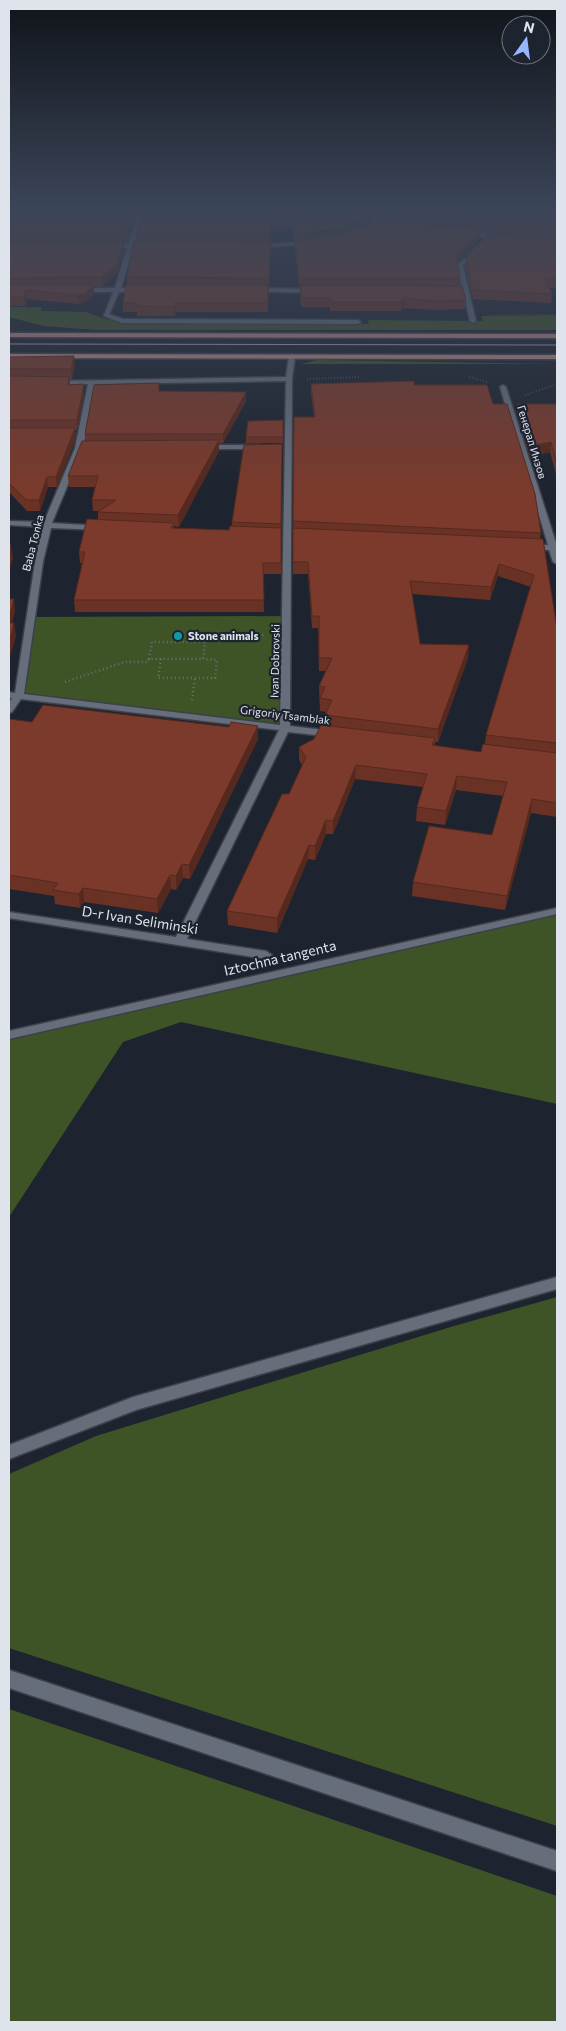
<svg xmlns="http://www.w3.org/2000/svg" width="566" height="2031" viewBox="0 0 566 2031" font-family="Commissioner,sans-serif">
  <rect width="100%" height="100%" fill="#1e242f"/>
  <g fill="#3e5326">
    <polygon points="9,307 41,307 41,311 86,312 105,319 125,323 369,324 368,320 483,321 481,316 557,315 557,330 96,330 44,326 9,317"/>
    <polygon points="317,360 557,364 301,364"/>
    <polygon points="286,616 285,728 19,696 30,617"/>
    <polygon points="557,911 557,1104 181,1022 123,1042 9,1217 9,1035"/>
    <polygon points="557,1297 557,1826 9,1648 9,1474 96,1436 454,1326"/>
    <polygon points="9,1709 557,1896 557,2022 9,2022"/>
  </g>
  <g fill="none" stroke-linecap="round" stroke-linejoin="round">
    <g stroke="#3c404a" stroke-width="3">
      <g id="service">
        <polygon points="106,313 123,319 358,320 361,322 358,324 122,323 104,316 104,314"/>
        <polygon points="557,1277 557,1289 136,1410 9,1459 9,1445 133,1397"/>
        <polygon points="9,1670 557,1851 557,1871 9,1688"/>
      </g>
    </g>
    <g stroke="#3c404a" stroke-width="3">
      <g id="minor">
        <polygon points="140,207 146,207 134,244 152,246 133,248 121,288 141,288 144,290 141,292 119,292 109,315 104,316 113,292 79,292 76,290 79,288 115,288 127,248 106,246 128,244"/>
        <polygon points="393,207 400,207 373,228 369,228 369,226"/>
        <polygon points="463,231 503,236 506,238 503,240 461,234"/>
        <polygon points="311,241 313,244 254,248 251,246"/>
        <polygon points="476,247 479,249 463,266 476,321 473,323 470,321 457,266"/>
        <polygon points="251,288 316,289 319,291 316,293 249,291"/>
        <path d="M292 354 295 356 292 379 290 726 334 731 339 734 334 737 288 732 187 939 266 951 272 955 266 959 9 918V912L176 937 279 730 21 699 12 712 9 713V703L12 698H9V692L15 693 35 562 42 527 9 525V521L44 522 75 448 88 384 54 385 51 383 54 381 286 377 289 356ZM286 381 280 725 24 694 43 562 51 528 103 530 107 528 103 526 52 523 83 448 95 384Z"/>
        <polygon points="503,385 506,387 557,546 557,564 553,562 549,550 527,550 523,547 527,544 548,545 500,387"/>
        <polygon points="200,445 261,445 265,447 261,449 203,449 199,447"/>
      </g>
    </g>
    <g stroke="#3c404a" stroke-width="3">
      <polygon id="tertiary" points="557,908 557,914 9,1039 9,1031"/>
    </g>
    <g stroke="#3c404a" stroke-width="3">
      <g id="primary">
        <polygon points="9,333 557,334 557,338 9,337"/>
        <polygon points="9,354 557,355 557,359 9,358"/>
      </g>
    </g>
    <polyline stroke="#6b717a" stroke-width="1" stroke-dasharray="0.5 2" stroke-linecap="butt" points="490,315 557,314"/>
    <g stroke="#6b717a" stroke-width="2" stroke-dasharray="0.5 2.5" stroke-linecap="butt">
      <polyline points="469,377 487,382"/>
      <polyline points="307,379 361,377"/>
      <polyline points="525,395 557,384"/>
    </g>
    <g stroke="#6b717a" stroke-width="2.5" stroke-dasharray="1 3" stroke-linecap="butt">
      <polyline points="149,659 152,642 205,642"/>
      <polyline points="161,659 158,678 215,678 217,660 203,659"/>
      <polyline points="65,682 125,662 148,662 149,659 203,659 206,635 266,635"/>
      <polyline points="192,700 195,678"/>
    </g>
    <use href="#service" fill="#666d7b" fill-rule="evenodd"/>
    <use href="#minor" fill="#666d7b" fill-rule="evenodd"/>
    <use href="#tertiary" fill="#666d7b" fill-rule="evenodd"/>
    <use href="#primary" fill="#b98680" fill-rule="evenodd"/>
    <polyline stroke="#a7abb4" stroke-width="1" points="9,344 557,345"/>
  </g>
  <g fill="#6a3225" fill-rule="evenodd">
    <polygon points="9,207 139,207 127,243 124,243 124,250 117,274 103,286 94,286 94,294 85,302 79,304 27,299 25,306 9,306"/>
    <polygon points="145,207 391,207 376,219 367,218 367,225 355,230 387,219 388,213 557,207 557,288 549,288 552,294 551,303 473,299 465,267 466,258 489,233 481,232 480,238 457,263 460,278 460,286 466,300 465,309 436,310 403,308 401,311 330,311 330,307 301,307 300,287 299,287 295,249 295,242 294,242 292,228 271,229 268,312 176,312 175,316 137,316 137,312 123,312 123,303 127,285 127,277 136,241 136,235"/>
    <polygon points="9,354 10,357 75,366 72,379 70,379 70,385 84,394 77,430 75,430 76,438 57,487 48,487 40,511 27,511 9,492"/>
    <path d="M311 384 414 385 493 404 541 533 540 539 557 629V817L531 813 505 910 412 896 413 882 492 835 503 796 456 790 445 825 416 821 417 807 423 787 355 779 333 834H326L315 860 308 859 277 933 228 925 227 911 289 794 302 765 299 760V747L314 739 325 725V715L326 712 320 711 319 686 326 671H319L318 628H312L308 574H293L294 417H314L311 393ZM498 576 531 587 486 735 485 744 481 752 435 746V742H438L468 658 420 644 412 594 490 600Z"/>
    <polygon points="160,391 246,392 246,401 223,443 219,443 219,451 179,527 174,526 174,528 229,530 232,526 232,522 282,444 281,574 263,574 264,612 75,612 74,600 82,563 80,563 79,552 98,520 98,511 93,511 92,500 96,487 69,487 68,476 85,441 85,434"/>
    <polygon points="517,404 557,404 557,478 550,452 530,457 517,414"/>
    <polygon points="283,420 283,443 246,443 246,437"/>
    <polygon points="9,719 32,722 258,739 190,879 183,878 176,890 171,889 158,913 84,902 80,908 55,904 54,896 9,889 9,890"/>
  </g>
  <g fill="#56291e">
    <polygon points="136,207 139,207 127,243 126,235"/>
    <polygon points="381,207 391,207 376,219 377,211"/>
    <polygon points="367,217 367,225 341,236 304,242 304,233"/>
    <polygon points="481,230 480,238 456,265 456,256"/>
    <polygon points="124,242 124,250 117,274 103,286 102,277"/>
    <polygon points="94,285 94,294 85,302 79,304 78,295"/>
    <polygon points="26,290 27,299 25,306 24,297"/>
    <polygon points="404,298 403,308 401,311 401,302"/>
    <polygon points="175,303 176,312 175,316 174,307"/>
    <polygon points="74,356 75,366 72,379 71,369"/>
    <polygon points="84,384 84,394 77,430 77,420"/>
    <polygon points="246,392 246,401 223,443 223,434"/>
    <polygon points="75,428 76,438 57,487 56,477"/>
    <polygon points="219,440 219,451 179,527 178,515"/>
    <polygon points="551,442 550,452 530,457 531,446"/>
    <polygon points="47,477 48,487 40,511 39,500"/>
    <polygon points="11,545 13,558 9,573 9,555"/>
    <polygon points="499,564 498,576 490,600 491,587"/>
    <polygon points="14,599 15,612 9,636 9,619"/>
    <polygon points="14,623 16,636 10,657 9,659 9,644"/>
    <polygon points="469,645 468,658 438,742 438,729"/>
    <polygon points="258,726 258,739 190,879 189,865"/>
    <polygon points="356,765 355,779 333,834 333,821"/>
    <polygon points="457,776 456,790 445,825 446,811"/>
    <polygon points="532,799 531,813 505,910 507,896"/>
    <polygon points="326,820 326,834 315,860 315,846"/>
    <polygon points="309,845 308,859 277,933 277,918"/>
    <polygon points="182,864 183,878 176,890 176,876"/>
    <polygon points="170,875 171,889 158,913 157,899"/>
    <polygon points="83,888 84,902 80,908 79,894"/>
  </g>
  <g fill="#7b3a2b" stroke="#56291e">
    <polygon points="9,207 136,207 126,235 9,235"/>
    <polygon points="145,207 296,207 367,217 341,228 304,233 294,234 292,220 271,221 270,234 136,235"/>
    <polygon points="346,207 381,207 377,211"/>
    <polygon points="394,207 557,207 557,233 388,213"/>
    <polygon points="380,218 481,230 456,256 460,278 299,278 295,241 346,233 364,227"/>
    <polygon points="490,232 557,240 557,279 545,279 552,294 473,290 466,258"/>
    <polygon points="134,241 270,242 269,278 127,277"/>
    <polygon points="124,242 116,265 102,277 9,278 9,243"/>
    <polygon points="9,285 94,285 84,294 78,295 26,290 24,297 9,297"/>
    <polygon points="126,285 268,285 268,303 175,303 174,307 137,306 137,303 123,303"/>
    <polygon points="300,285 462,286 466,300 436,301 404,298 401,302 330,302 330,298 301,298"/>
    <polygon points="74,356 71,369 9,369 9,357"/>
    <polygon points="9,376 69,377 68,385 84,384 77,420 9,420"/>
    <polygon points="414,381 414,385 487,385 493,404 507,404 535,494 541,533 293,521 294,417 315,417 311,384"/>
    <polygon points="159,383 159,391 246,392 223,434 85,434 94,385"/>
    <polygon points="517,404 557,404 557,464 551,442 531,446"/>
    <polygon points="283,420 283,437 246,437 248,421"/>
    <polygon points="9,428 75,428 56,477 47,477 39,500 26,500 9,483"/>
    <polygon points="219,440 178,515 98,512 116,500 92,500 98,476 68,476 82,441"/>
    <polygon points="282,444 281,524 232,522 244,445"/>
    <polygon points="87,519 174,523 171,528 229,530 230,526 281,528 281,563 263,563 264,600 74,600 85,552 79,552"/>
    <polygon points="293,528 543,539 557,629 557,635 556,635 557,640 557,743 486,735 534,575 499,564 491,587 410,581 420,644 469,645 438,729 325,715 332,700 320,698 325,687 319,686 332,658 319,658 319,616 312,616 308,562 293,562"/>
    <polygon points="9,545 11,545 9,555"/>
    <polygon points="9,599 14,599 9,619"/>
    <polygon points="9,623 14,623 9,644"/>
    <polygon points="43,705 229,727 231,722 258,726 189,865 182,864 176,876 170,875 157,899 83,888 79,894 53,890 58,883 9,875 9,719 32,722"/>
    <polygon points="321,725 435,738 432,745 481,752 483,744 557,753 557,803 532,799 507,896 413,882 429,826 492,835 507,782 457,776 446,811 417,807 427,774 356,765 333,821 326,820 315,846 309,845 277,918 227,911 282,794 289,794 306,757 299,747 314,739"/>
  </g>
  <linearGradient id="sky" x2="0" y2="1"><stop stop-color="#10141a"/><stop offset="0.42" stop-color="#3b4558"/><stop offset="1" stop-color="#3b4558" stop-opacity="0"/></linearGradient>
  <rect width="566" height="492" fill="url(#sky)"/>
  <circle fill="#0f9aa8" stroke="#1e242f" stroke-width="2" cx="178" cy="636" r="5"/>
  <g text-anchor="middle" stroke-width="4.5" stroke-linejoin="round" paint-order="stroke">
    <g font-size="11" fill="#dfe3eb" stroke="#1e242f">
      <text transform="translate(532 442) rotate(73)" y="4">Генерал Инзов</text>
      <text transform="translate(33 543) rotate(-76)" y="4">Baba Tonka</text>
      <text transform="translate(275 661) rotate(-89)" y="4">Ivan Dobrovski</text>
      <text transform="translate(285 715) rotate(7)" y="4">Grigoriy Tsamblak</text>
    </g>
    <g font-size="11" font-weight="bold" fill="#dfe3eb" stroke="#1e242f" text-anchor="start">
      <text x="188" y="640">Stone animals</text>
    </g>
    <g font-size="14" fill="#dfe3eb" stroke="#1e242f">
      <text transform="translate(140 920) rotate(9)" y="5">D-r Ivan Seliminski</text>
      <text transform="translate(280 958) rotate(-13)" y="5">Iztochna tangenta</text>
    </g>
  </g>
  <rect width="566" height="2031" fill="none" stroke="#dfe3eb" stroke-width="20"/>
  <g transform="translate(526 40) rotate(14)"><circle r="24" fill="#1e242f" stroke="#6b707a"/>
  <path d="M0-4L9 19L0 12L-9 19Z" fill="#96b6fd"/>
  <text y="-8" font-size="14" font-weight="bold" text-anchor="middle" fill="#dfe3eb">N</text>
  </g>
</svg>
